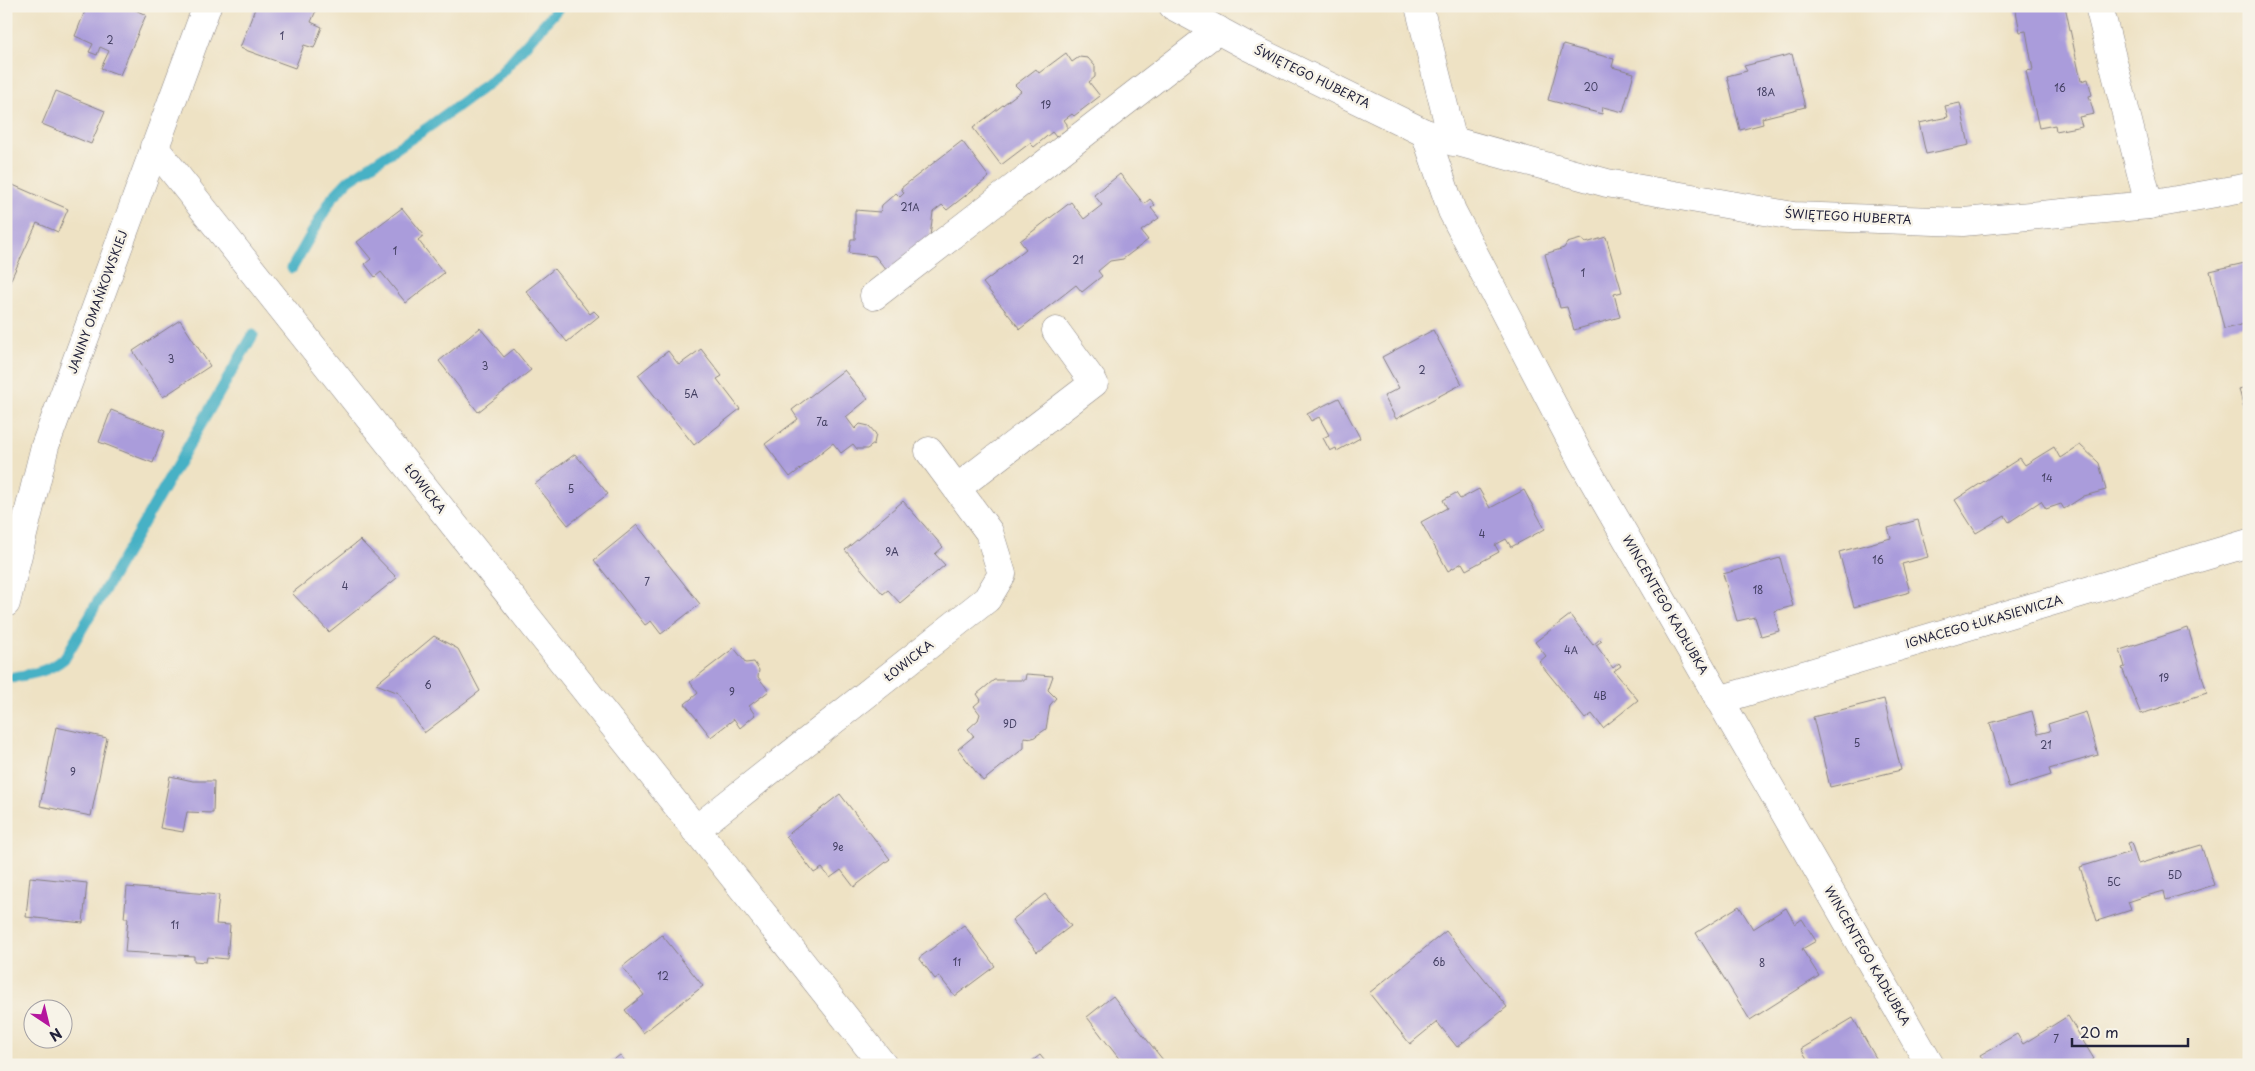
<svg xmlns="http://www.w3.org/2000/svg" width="2255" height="1071" viewBox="0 0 2255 1071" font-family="'Playpen Sans',sans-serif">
  <rect width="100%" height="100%" fill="#f7f3e8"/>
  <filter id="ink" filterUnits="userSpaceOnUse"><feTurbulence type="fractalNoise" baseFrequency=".02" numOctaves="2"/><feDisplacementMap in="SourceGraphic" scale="10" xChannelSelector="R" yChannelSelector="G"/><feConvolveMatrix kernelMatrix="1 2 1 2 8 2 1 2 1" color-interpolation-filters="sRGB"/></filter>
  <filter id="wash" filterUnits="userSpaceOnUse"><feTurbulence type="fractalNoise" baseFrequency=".0096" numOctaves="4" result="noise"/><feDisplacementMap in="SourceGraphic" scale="20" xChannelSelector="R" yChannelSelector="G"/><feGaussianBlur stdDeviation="1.12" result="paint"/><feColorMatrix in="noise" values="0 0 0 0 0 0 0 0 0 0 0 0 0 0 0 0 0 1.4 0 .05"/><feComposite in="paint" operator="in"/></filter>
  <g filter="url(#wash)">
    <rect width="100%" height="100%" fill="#eee2c4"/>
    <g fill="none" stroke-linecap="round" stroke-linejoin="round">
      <g stroke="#46b1c5" stroke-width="11">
        <polyline points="292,268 332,198 349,180 430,126 497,77 560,6"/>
        <path d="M14 677C34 674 49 671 65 658L253 335"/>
      </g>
    </g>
    <g id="blocks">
      <g fill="#aa9cdb">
        <polygon points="87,6 127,6 146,15 120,75 101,68 109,51 100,47 97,55 89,52 93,44 75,36"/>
        <polygon points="256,6 318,6 311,22 322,27 314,48 304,45 295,68 240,48"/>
        <polygon points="2015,6 2065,6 2081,81 2088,79 2092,95 2089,96 2094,114 2079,117 2082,126 2056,131 2055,125 2039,128 2026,71 2033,70 2026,31 2020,32"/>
        <polygon points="1563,45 1614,59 1612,67 1634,73 1623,112 1603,107 1602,114 1548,100"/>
        <polygon points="1066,53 1072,62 1079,57 1088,58 1095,66 1095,77 1089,82 1100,96 1074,116 1072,114 1064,120 1067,124 1067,129 1056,137 1052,132 1034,147 1030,143 1001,165 973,128 1021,91 1015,85 1036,69 1039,73"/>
        <polygon points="1792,54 1805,107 1762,118 1763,124 1740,130 1727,76 1747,71 1744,66"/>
        <polygon points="56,91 105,111 91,144 42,124"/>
        <polygon points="1960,103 1969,145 1926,154 1919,123 1948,117 1945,106"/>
        <polygon points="962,141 989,177 947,210 942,205 933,212 930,237 888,272 875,256 849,253 851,239 855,239 855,210 880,212 882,205 896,193 900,197 904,193 901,188"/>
        <polygon points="1120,174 1144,204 1150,199 1155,205 1151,208 1159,218 1141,231 1148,240 1123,259 1110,261 1098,271 1102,276 1082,292 1076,285 1020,329 983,283 1026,249 1020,241 1071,202 1084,219 1102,205 1094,195"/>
        <polygon points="6,182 68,209 58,232 37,223 6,290"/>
        <polygon points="402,208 424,235 418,240 444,273 406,303 381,272 375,277 365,264 371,259 357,242"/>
        <polygon points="1606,237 1622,292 1614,294 1620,317 1574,330 1567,307 1560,308 1545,254 1564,248 1567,243 1581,239 1586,243"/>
        <polygon points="2249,262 2249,323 2224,329 2210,271"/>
        <polygon points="554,269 590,314 594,311 599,316 567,342 526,291"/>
        <polygon points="180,320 210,366 163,397 133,351"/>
        <polygon points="480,328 504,357 514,349 531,370 478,412 439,361"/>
        <polygon points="1433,330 1462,384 1396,419 1384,396 1399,388 1382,357"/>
        <polygon points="701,349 722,376 717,379 740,409 694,445 638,375 668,351 679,365"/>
        <polygon points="844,370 868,399 846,417 855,429 860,424 869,426 876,434 874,444 867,449 857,449 853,444 841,453 833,443 790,477 765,444 798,419 792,410"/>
        <polygon points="2249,386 2249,424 2248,424 2239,389"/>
        <polygon points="1339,398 1360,438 1337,451 1336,448 1330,451 1323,438 1329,435 1319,417 1311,421 1307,414"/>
        <polygon points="111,410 165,431 153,463 99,442"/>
        <polygon points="2080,445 2099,463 2106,490 2084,496 2064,509 2061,504 2046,509 2041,501 2009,522 2005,516 1976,533 1955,500 2020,458 2025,465 2054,447 2060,458"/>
        <polygon points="575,454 608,494 568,525 535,484"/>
        <polygon points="1479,489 1490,508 1524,490 1545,529 1511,547 1506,539 1495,545 1499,552 1466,570 1462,563 1448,571 1421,522 1447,508 1443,500 1456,493 1460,499"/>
        <polygon points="903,501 943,547 935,554 945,565 900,603 888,590 883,594 845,550"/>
        <polygon points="1918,520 1928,557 1902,564 1910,592 1854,607 1839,552 1891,538 1888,528"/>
        <polygon points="637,525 700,604 661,634 651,621 645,625 594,560"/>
        <polygon points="360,540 397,578 329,632 292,593"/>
        <polygon points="1780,558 1793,606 1774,611 1779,631 1761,636 1755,617 1737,621 1723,574"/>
        <polygon points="1570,615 1593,645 1600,639 1602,641 1596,645 1613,668 1619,663 1621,666 1614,671 1638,700 1603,728 1592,714 1585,719 1539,662 1546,656 1535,642"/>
        <polygon points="2188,628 2207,693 2141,714 2122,668 2125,667 2120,650"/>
        <polygon points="434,636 458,649 480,691 424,733 399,693 376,684"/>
        <polygon points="734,648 746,663 754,662 759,670 758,677 769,691 749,706 755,715 740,728 734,719 711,737 685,704 698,693 690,682"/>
        <polygon points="1026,674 1053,676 1048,690 1056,698 1050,705 1046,729 1033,738 1024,737 1024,748 983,781 958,749 974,736 968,729 978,720 980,714 974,706 981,700 977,694 994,680 1025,680"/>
        <polygon points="1884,699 1901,770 1830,787 1813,717"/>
        <polygon points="2032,711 2038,734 2050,731 2048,724 2086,712 2098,755 2049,769 2051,775 2009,788 1990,723"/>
        <polygon points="56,727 107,738 91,816 40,806"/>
        <polygon points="170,776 193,781 214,781 213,813 187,812 183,832 160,828"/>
        <polygon points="840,794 890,859 854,887 841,870 830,878 822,868 814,873 786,836"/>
        <polygon points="2131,842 2138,864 2201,845 2214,885 2166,900 2164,891 2146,896 2128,902 2131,910 2097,921 2080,867 2130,852 2127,843"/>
        <polygon points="30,877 87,883 83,923 26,917"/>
        <polygon points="127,887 219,895 216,924 230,925 227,959 207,957 206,962 194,961 194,956 125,952 128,918 124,918"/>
        <polygon points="1045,894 1071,926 1037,952 1012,920"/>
        <polygon points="1739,906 1753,929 1786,908 1795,924 1802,919 1816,941 1802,949 1819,976 1750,1020 1696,933"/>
        <polygon points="964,925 995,966 955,996 939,976 935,979 919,958"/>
        <polygon points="1446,931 1507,1007 1457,1047 1437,1022 1410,1044 1369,993"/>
        <polygon points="662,935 703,986 643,1033 625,1010 644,995 622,967"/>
        <polygon points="1113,996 1136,1026 1167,1065 1124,1065 1110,1047 1087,1017"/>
        <polygon points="2068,1016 2094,1059 2085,1065 1986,1065 1980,1055 2017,1034 2023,1044"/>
        <polygon points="1853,1018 1880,1065 1811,1065 1801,1049"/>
        <polygon points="620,1055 628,1065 607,1065"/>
        <polygon points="1040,1055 1048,1065 1027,1065"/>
      </g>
    </g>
  </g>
  <g filter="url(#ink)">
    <use href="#blocks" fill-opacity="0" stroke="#888280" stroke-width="1"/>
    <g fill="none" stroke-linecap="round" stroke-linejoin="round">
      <g stroke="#888280" stroke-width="29">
        <g id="minor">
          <polyline points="1173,6 1249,47 1425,133 1607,183 1793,216 1963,222 2149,205 2249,187"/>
          <polyline points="1419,6 1453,142"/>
          <polyline points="2099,6 2149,205"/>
          <polyline points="1425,133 1452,211 1582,461 1930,1065"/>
          <polyline points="154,147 883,1065"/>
          <polyline points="874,296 1218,30"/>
          <polyline points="957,488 1094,383 1056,331"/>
          <polyline points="6,603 45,446 207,6"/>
          <polyline points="1719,700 2249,543"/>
          <polyline points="695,830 987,599 1002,574 989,532 929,451"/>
        </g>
      </g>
      <use href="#minor" stroke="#fff" stroke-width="28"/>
    </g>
  </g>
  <g text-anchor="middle" stroke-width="5" stroke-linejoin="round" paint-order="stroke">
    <g font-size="10" fill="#444063">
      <text x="282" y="40">1</text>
      <text x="110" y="44">2</text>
      <text x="1591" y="91">20</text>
      <text x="2060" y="92">16</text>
      <text x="1766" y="96">18A</text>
      <text x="1046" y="109">19</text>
      <text x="910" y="211">21A</text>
      <text x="395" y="255">1</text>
      <text x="1078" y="264">21</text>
      <text x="1583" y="277">1</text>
      <text x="171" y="363">3</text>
      <text x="485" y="370">3</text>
      <text x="1422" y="374">2</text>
      <text x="691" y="398">5A</text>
      <text x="822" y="426">7a</text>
      <text x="2047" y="482">14</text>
      <text x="571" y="493">5</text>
      <text x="1482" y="538">4</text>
      <text x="892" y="556">9A</text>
      <text x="1878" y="564">16</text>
      <text x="647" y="586">7</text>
      <text x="345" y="590">4</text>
      <text x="1758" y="594">18</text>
      <text x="1571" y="654">4A</text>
      <text x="2164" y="682">19</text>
      <text x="428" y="689">6</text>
      <text x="732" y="696">9</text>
      <text x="1600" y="700">4B</text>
      <text x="1010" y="728">9D</text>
      <text x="1857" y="747">5</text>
      <text x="2046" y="749">21</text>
      <text x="73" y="776">9</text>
      <text x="838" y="851">9e</text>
      <text x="2175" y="879">5D</text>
      <text x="2114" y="886">5C</text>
      <text x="175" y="929">11</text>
      <text x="957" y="966">11</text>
      <text x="1439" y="966">6b</text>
      <text x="1762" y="967">8</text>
      <text x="663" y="980">12</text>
      <text x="2056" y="1043">7</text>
    </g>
    <g font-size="12" fill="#22223b" stroke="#f7f3e8">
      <text transform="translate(1312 77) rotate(26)" y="4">ŚWIĘTEGO HUBERTA</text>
      <text transform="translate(1848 217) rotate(3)" y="4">ŚWIĘTEGO HUBERTA</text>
      <text transform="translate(98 302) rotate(-70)" y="4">JANINY OMAŃKOWSKIEJ</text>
      <text transform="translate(425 489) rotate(52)" y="4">ŁOWICKA</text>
      <text transform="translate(1665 605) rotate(60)" y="4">WINCENTEGO KADŁUBKA</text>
      <text transform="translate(1984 622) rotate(-16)" y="4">IGNACEGO ŁUKASIEWICZA</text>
      <text transform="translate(909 661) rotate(-38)" y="4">ŁOWICKA</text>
      <text transform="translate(1867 956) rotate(60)" y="4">WINCENTEGO KADŁUBKA</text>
    </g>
  </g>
  <rect width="2255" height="1071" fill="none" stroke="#f7f3e8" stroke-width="25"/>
  <g transform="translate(48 1024) rotate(145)"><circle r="24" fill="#f7f3e8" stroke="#a29fa3"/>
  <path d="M0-4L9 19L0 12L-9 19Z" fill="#b5179e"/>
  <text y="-8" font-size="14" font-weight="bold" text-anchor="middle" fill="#22223b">N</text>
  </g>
  <path d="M2072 1038v8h116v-8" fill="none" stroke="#22223b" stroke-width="2.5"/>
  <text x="2080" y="1038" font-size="15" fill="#22223b" stroke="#f7f3e8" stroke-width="4" paint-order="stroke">20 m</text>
</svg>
